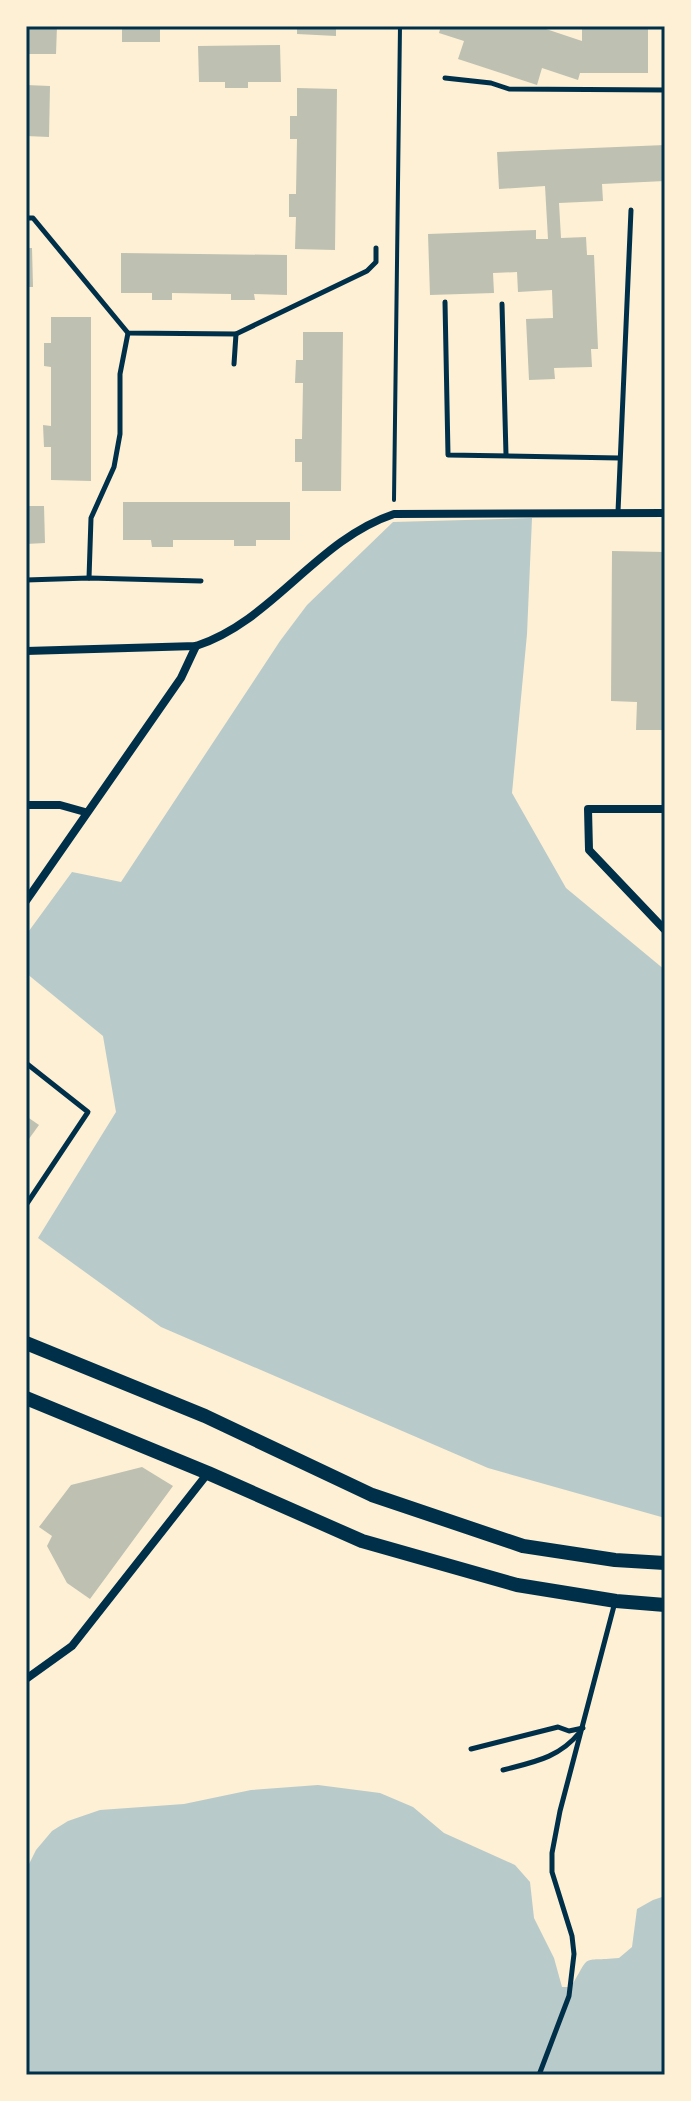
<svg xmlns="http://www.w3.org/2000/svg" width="691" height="2101" viewBox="0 0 691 2101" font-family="'Archivo Narrow',sans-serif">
  <rect width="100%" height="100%" fill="#fdf0d5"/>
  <g fill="#b9caca">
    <polygon points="532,518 527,634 512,793 566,888 665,970 665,1518 488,1468 161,1327 38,1238 116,1112 103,1036 26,973 26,935 72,872 121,882 280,641 307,605 393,522"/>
    <path d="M318 1785 380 1793 413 1807 444 1833 515 1865 530 1882 534 1918 554 1958 562 1987H571C592 1952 579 1962 619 1958L632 1947 637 1909 653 1900 665 1896V2075H26V1870L36 1850 52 1831 68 1821 100 1810 184 1804 251 1790Z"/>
  </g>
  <g fill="#bec0b2">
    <polygon points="26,26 57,26 56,54 26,54"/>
    <rect x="122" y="26" width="38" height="16"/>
    <polygon points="297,26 336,26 336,36 297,34"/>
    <polygon points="441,26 537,26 582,41 582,26 648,26 648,73 580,73 578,80 542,68 537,85 458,59 464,41 439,33"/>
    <polygon points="280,45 281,82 248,82 248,88 225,88 225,82 199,82 198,46"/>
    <polygon points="26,85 50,86 49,137 26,136"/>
    <polygon points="297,88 337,89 335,250 295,249 296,217 289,217 289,194 296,194 297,139 290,139 290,116 297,116"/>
    <polygon points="665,145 665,181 602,184 603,201 559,203 561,238 586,237 587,255 594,255 598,349 591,349 592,367 554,368 555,379 529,380 526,319 553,318 552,290 518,292 517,272 493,273 494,293 430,295 428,234 536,230 536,239 548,239 545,186 499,189 497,152"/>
    <polygon points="26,248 32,248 33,287 26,287"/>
    <polygon points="121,253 287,255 287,295 254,294 255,300 231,300 231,294 172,293 172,300 152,300 152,293 121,293"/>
    <polygon points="51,317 91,317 91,481 51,480 51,447 44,447 43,425 51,426 51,367 44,366 44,343 51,343"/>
    <polygon points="303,332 343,332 341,491 302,491 302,462 295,462 295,439 302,439 303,383 295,383 296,360 303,360"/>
    <polygon points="123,502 290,502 290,540 256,540 256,546 234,546 234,540 173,540 173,547 152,547 151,540 123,540"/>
    <polygon points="26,506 44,506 45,543 26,544"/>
    <polygon points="612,551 665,552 665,730 636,730 637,702 611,701"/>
    <polygon points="26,1116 39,1125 26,1143"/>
    <polygon points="142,1467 173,1486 90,1599 67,1583 47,1546 52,1536 39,1527 71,1485"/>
  </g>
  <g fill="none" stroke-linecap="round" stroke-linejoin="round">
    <polyline stroke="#003049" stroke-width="4" points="394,500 400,26"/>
    <g stroke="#003049" stroke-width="5">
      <polyline points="445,78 491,83 509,89 665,90"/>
      <polyline points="26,218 33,218 128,333 236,334 367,271 376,262 376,248"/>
      <polyline points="445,302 448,455 619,458"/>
      <polyline points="502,304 506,455"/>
      <polyline points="234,364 236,334"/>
      <polyline points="618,512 631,210"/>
      <polyline points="89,578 91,518 114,467 120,434 120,374 128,333"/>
      <polyline points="26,580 89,578 201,581"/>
      <polyline points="26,1063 88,1112 26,1205"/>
      <polyline points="471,1749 558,1727 569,1731 583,1728"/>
      <path d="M503 1770C534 1762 559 1758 580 1732"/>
      <polyline points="539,2075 569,1996 574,1954 572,1936 552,1872 552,1853 560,1811 615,1602"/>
    </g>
    <g stroke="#003049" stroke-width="8">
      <path d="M26 651 196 646C273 621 316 540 394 514L665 513"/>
      <polyline points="26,805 60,805 85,812"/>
      <polyline points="665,809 588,809 589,850 665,930"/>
      <polyline points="26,901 181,678 196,646"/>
      <polyline points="26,1679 72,1646 208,1473"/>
    </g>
    <g stroke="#003049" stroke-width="14">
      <polyline points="26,1343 205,1416 372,1495 523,1546 615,1560 665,1563"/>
      <polyline points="26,1398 208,1473 362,1541 517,1585 616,1601 665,1605"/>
    </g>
  </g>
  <rect width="691" height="2101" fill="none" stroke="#fdf0d5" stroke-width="56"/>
  <rect x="28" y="28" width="635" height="2045" fill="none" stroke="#003049" stroke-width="3"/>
</svg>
